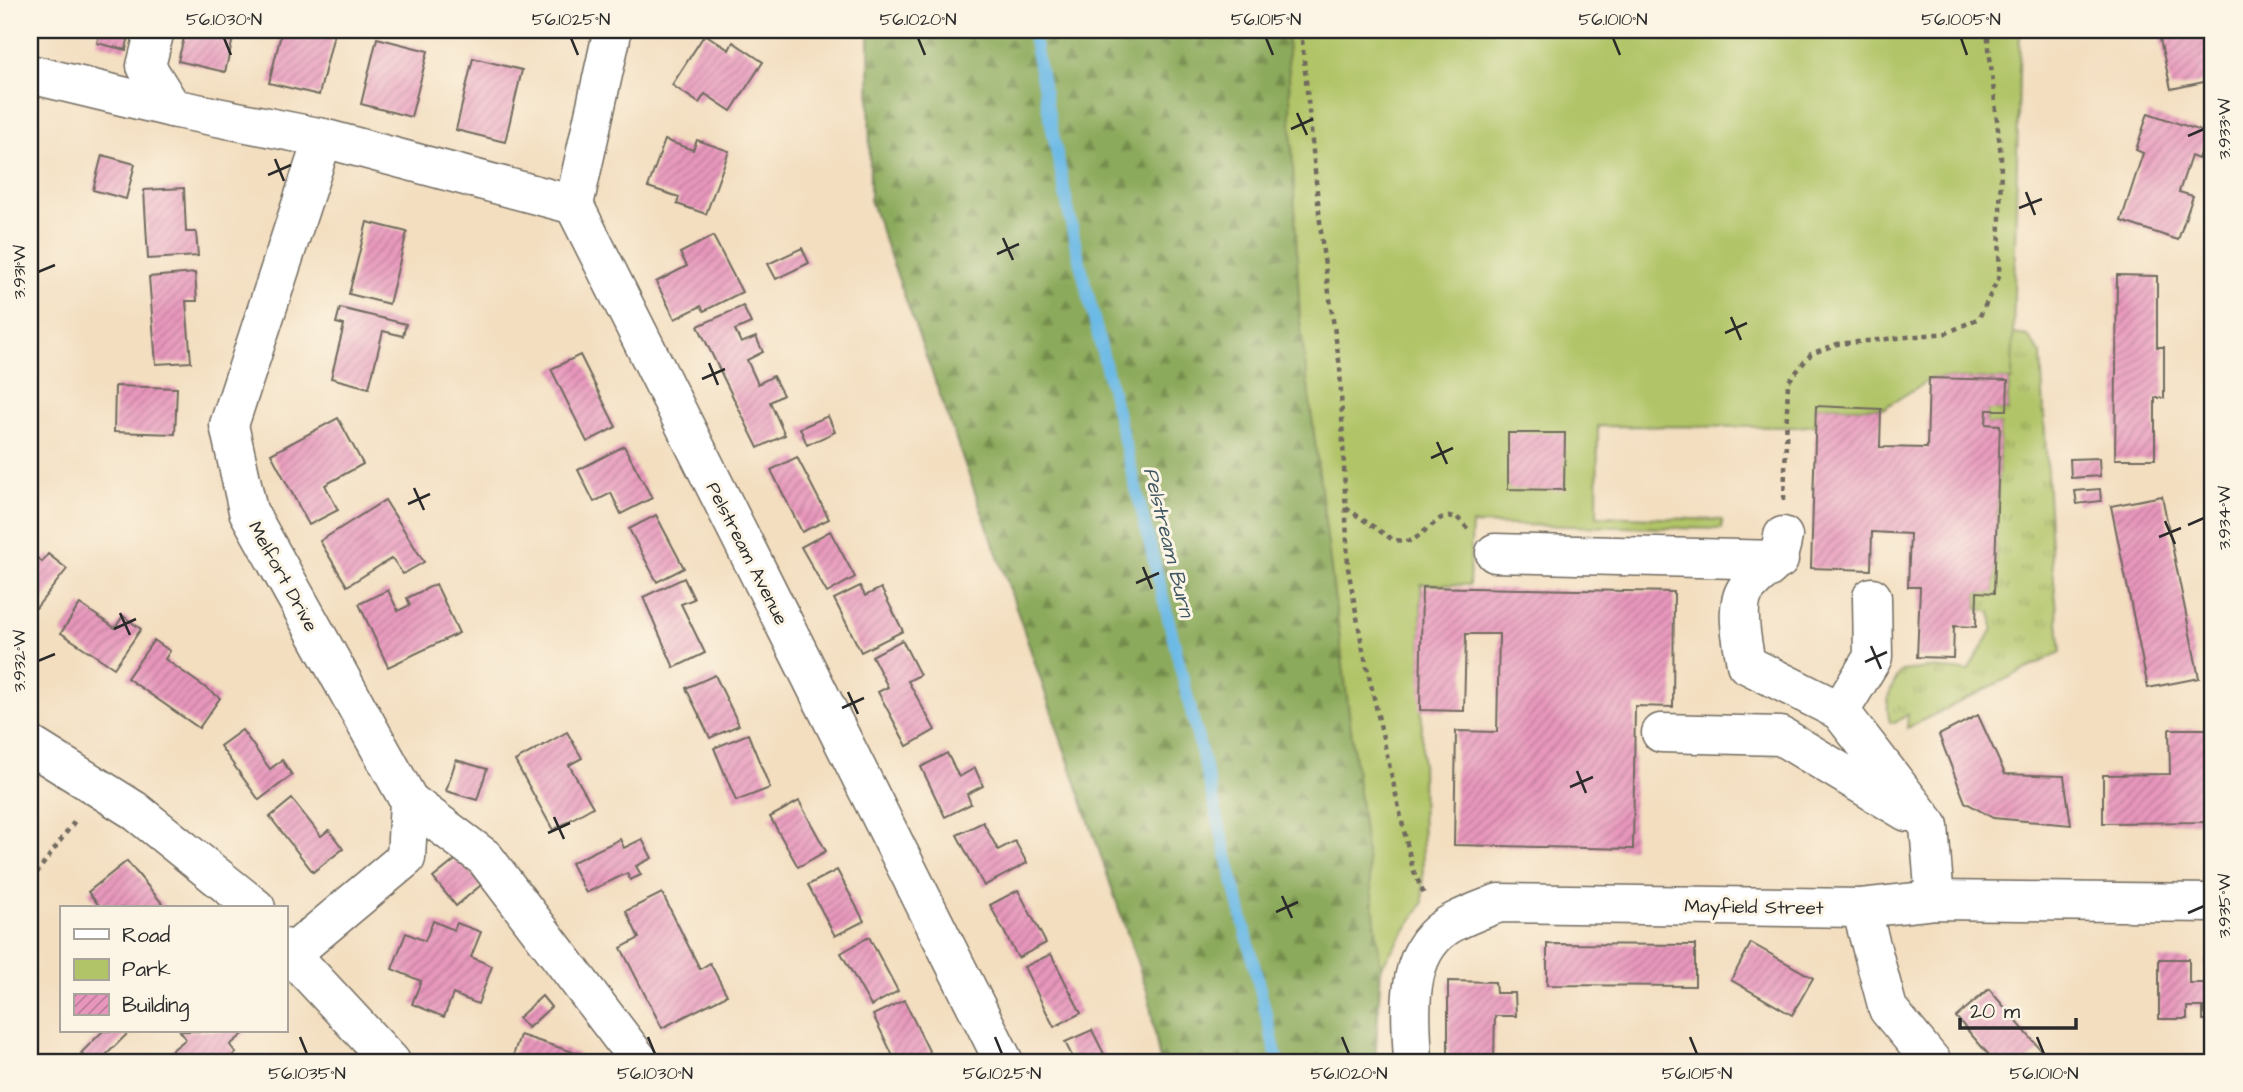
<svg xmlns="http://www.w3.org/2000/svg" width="2243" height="1092" viewBox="0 0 2243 1092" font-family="'Architects Daughter',sans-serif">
  <defs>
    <pattern id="grass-tufts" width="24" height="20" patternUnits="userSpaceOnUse" patternTransform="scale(1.75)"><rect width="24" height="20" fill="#b1c467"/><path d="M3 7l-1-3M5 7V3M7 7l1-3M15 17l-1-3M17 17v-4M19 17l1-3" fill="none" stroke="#909f55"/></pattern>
    <pattern id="forest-firs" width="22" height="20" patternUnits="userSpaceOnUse" patternTransform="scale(1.75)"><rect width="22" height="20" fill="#8caa5c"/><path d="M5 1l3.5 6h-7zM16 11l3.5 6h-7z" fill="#738b4c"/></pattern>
    <pattern id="building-hatch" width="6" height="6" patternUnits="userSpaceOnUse" patternTransform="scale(1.75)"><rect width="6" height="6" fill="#e897bc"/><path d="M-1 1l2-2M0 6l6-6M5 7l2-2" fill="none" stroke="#bc7b99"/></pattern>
  </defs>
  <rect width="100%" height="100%" fill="#fcf5e5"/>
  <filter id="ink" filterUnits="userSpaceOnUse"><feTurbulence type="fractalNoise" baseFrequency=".0143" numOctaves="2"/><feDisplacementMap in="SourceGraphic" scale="14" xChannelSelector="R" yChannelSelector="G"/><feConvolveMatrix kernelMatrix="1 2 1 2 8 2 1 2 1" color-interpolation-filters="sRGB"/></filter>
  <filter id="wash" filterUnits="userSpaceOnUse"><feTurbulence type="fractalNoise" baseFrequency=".00686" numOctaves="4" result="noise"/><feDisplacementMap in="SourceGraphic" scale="28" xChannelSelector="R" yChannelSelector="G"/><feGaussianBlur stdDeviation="1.57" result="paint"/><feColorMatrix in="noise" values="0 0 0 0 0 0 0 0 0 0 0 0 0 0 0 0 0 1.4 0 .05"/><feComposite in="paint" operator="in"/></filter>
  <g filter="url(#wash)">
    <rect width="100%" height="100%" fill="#f3dec0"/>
    <path fill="url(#grass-tufts)" stroke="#6e7849" stroke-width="2" d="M2013 334 2028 336 2041 354 2051 549 2061 652 1907 728 1908 714 1895 723 1890 722C1884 703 1890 687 1901 671L1928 668 1968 671 1993 629 1991 612 1977 609V592H1994L2000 425 1986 424 1987 410H2007Z"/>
    <polygon fill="url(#forest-firs)" stroke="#5c6a44" stroke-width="2" points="869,30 1287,30 1300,321 1381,967 1375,1062 1160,1062 1148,994 1009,587 870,200"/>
    <polygon fill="#b1c467" stroke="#6e7849" stroke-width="2" points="1287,30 2020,30 2012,380 1932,378 1884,408 1816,406 1816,425 1797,427 1598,426 1597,516 1722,520 1722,529 1472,524 1469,585 1421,584 1423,903 1381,967 1300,321"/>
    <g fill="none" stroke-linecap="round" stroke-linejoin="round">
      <polyline stroke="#6cbae6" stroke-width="12" points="1032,30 1074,238 1278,1062"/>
    </g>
    <g id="blocks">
      <g fill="url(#building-hatch)">
        <polygon points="100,30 130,30 126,50 97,43"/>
        <polygon points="186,30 235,30 225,72 178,61"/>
        <polygon points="282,30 335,30 319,95 269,83"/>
        <polygon points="2158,30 2211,30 2213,80 2171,89"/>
        <polygon points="705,34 729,50 733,42 763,62 731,111 705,94 699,103 672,85"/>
        <polygon points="377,38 428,51 411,117 361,104"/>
        <polygon points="473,58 522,70 505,142 456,130"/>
        <polygon points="2148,113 2207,133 2198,159 2191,156 2179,192 2193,196 2178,240 2121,221 2143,153 2136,150"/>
        <polygon points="665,140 693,150 697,140 729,151 706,214 677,204 679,197 648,187"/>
        <polygon points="102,155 135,164 126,199 93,190"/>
        <polygon points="184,188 186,232 196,232 198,256 148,259 144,190"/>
        <polygon points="367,222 407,232 389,304 349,294"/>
        <polygon points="713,236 742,292 704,311 701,306 675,319 656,282 687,266 680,253"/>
        <polygon points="802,248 809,263 776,279 768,264"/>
        <polygon points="195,273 197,301 186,301 191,362 156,364 149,277"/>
        <polygon points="2117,275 2157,276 2157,347 2164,347 2164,398 2155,398 2155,459 2115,459"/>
        <polygon points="743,306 751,323 735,330 741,343 756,337 763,352 747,360 758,384 773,376 783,395 770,402 785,435 758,448 698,326"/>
        <polygon points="340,308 406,324 403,336 383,331 369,388 331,378 344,325 336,323"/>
        <polygon points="580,355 616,427 587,442 551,369"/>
        <polygon points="1929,378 2008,380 2007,410 1987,410 1986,424 2000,425 1994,593 1977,592 1976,627 1954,626 1953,658 1917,657 1920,587 1908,587 1910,534 1872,532 1871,570 1811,568 1816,406 1881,409 1880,447 1927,448"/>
        <polygon points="115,386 177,388 175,434 114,432"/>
        <polygon points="828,416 835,432 807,445 800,428"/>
        <polygon points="338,418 363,464 325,485 338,510 309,525 271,454"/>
        <polygon points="1508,433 1565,433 1564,490 1508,489"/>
        <polygon points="624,446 652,498 621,514 611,493 594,502 578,470"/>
        <polygon points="797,457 829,519 802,532 771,470"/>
        <polygon points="2099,458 2100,476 2071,478 2070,459"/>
        <polygon points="2100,489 2101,501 2077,504 2075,491"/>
        <polygon points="2162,496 2199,678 2148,688 2111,506"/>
        <polygon points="385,500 424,562 403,574 392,558 347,586 320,541"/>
        <polygon points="656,515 684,568 657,582 629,529"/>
        <polygon points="830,531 855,577 827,593 801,547"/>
        <polygon points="30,552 42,562 48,554 67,569 36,608 30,603"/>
        <polygon points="684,578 694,599 681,604 705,653 674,668 643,597"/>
        <polygon points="436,584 459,633 388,667 359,604 388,590 398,611 410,605 407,598"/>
        <polygon points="860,586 865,596 881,588 903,631 861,652 834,599"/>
        <polygon points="1422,587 1674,592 1673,707 1635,706 1633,849 1454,845 1456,731 1497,732 1499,634 1466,634 1464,711 1420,710"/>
        <polygon points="80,604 115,628 123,616 141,629 114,668 61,633"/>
        <polygon points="154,640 170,651 165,659 220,698 199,728 127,678"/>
        <polygon points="902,640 920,675 908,681 935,730 907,746 878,692 888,687 872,656"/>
        <polygon points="715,675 739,725 710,738 686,688"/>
        <polygon points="1978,715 2005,774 2064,776 2071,825 1993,818 1965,802 1939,735"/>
        <polygon points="2169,729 2213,729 2213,822 2103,823 2103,775 2170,774"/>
        <polygon points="242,730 270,769 282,760 292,775 259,800 220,746"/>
        <polygon points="567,732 582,758 569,765 593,807 553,830 515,761"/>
        <polygon points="748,734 770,788 736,801 714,748"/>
        <polygon points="947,753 959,777 975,768 983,786 967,794 971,804 945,817 921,767"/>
        <polygon points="456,760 487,769 477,800 446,791"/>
        <polygon points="292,799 321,836 329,830 343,849 313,872 270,817"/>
        <polygon points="799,801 826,851 798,867 770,817"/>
        <polygon points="983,822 998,850 1015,841 1027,863 984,886 957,835"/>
        <polygon points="620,839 624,848 642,839 652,858 636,866 641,875 630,880 627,873 586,893 571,863"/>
        <polygon points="459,857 481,885 456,906 433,878"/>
        <polygon points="127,861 166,908 101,908 88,892"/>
        <polygon points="837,870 864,921 835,936 808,885"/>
        <polygon points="1018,890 1046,943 1018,958 990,905"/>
        <polygon points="662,893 700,969 710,963 727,995 662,1028 621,948 639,938 626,911"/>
        <polygon points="433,921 454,930 457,923 481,932 471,957 492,966 478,1004 453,994 444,1017 412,1004 421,981 392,969 406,933 425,941"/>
        <polygon points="869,937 898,991 871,1006 841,953"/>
        <polygon points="1751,943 1813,978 1792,1015 1731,980"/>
        <polygon points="1547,944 1695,945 1695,986 1547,985"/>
        <polygon points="1051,954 1081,1013 1054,1027 1024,967"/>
        <polygon points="2159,959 2189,959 2189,983 2206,983 2205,959 2213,959 2213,1020 2203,1020 2203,1007 2187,1007 2187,1019 2159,1019"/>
        <polygon points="1448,981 1495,982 1496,993 1515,993 1516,1016 1495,1016 1494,1060 1448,1060"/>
        <polygon points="1989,989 2041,1050 2026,1062 1995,1062 1956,1017"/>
        <polygon points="542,996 551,1007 528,1028 518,1018"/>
        <polygon points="904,1000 933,1059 927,1062 896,1062 873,1015"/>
        <polygon points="1092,1030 1108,1062 1075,1062 1065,1042"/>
        <polygon points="103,1031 130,1031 99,1062 90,1062 81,1053"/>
        <polygon points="180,1031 247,1031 230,1045 236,1053 224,1062 179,1062 171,1051 186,1039"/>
        <polygon points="520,1035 579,1054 577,1062 511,1062"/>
      </g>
    </g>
  </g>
  <g filter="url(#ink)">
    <use href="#blocks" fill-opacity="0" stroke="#716a5f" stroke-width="2"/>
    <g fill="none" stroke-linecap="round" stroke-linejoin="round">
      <g stroke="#716a5f" stroke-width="41">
        <g id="minor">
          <polyline points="155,30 146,66 172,108 323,138 229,425 248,511 409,801 406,858 290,955"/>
          <polyline points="609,30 611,38 574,205 1004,1062"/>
          <polyline points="30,74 172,108"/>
          <polyline points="323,138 574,205"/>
          <path d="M1783 536C1777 573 1767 563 1747 588 1733 605 1743 645 1746 664L1840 711 1929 826 1935 900"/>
          <polyline points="1495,553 1779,560"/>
          <polyline points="1840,711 1873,657 1872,597"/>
          <polyline points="1661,733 1781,736 1907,812"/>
          <polyline points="30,745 134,810 256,908"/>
          <polyline points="409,801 485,858 640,1062"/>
          <polyline points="1861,908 1888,1009 1932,1062"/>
          <polyline points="285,948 391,1062"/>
          <path d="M1413 1062C1411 1013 1402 948 1454 922 1469 914 1484 909 1499 903L1861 908 1935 900 2213 903"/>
        </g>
      </g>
      <g stroke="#716a5f" stroke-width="4.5" stroke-dasharray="5 5" stroke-linecap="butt">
        <polyline points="1301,30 1323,252 1340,367 1348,568 1362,645 1413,870 1425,896"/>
        <polyline points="1784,500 1788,382 1811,354 1837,344 1947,333 1979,318 1999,277 2001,156 1987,30"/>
        <polyline points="1346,508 1393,540 1412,541 1441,518 1456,516 1468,529"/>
        <polyline points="30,882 77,818"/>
      </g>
      <use href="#minor" stroke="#fff" stroke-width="38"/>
    </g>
  </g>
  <path fill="none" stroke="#2b2b2b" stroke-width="2.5" d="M224 38 231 55M571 38 578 55M918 38 925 55M1266 38 1273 55M1613 38 1620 55M1961 38 1967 55M1297 113 1307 135M1291 129 1313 119M2188 136 2204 129M275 159 284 181M268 175 291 165M2026 192 2035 215M2019 208 2042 199M1003 238 1013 260M997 254 1019 244M38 272 55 265M1731 317 1741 340M1725 333 1747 323M709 363 718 385M702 379 725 369M1437 442 1447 464M1431 458 1453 448M414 488 424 510M408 504 430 494M2165 521 2175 544M2188 525 2204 518M2159 537 2181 528M1143 567 1152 589M1136 583 1159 573M120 613 130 635M114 629 136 619M1871 646 1881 669M38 661 55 654M1865 662 1887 652M848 692 858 714M842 708 864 698M1577 771 1586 793M1570 787 1593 777M554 817 564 839M548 833 570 823M1282 896 1292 918M1276 912 1298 902M2188 913 2204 906M300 1037 307 1054M648 1037 655 1054M995 1037 1002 1054M1342 1037 1349 1054M1690 1037 1697 1054M2037 1037 2044 1054"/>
  <g text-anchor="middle" stroke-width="6" stroke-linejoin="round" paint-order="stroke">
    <g font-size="19" fill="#2b2b2b" stroke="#fcf5e5">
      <text transform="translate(748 553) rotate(63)" y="7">Pelstream Avenue</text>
      <text transform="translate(284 576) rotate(61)" y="7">Melfort Drive</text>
      <text transform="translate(1754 906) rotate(1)" y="7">Mayfield Street</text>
    </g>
    <g font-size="21" font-style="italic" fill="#3e5663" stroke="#fcf5e5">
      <text transform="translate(1169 542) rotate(76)" y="7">Pelstream Burn</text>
    </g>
  </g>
  <rect width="2243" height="1092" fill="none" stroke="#fcf5e5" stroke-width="77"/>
  <rect x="60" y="906" width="228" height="126" fill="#fcf5e5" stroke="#a8a49b" stroke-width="2"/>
  <rect x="74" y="929" width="35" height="10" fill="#ffffff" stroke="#a8a49b" stroke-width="2"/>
  <text x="122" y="942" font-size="21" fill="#2b2b2b">Road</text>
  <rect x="74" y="959" width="35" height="21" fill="#b1c467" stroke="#a8a49b" stroke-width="2"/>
  <text x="122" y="976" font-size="21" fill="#2b2b2b">Park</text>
  <rect x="74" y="994" width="35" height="21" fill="url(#building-hatch)" stroke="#a8a49b" stroke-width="2"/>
  <text x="122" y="1012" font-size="21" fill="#2b2b2b">Building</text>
  <path d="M1960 1018v10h116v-10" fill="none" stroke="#2b2b2b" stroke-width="3.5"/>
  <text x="1970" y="1018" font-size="21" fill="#2b2b2b" stroke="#fcf5e5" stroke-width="5" paint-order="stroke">20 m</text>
  <rect x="38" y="38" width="2166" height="1016" fill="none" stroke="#2b2b2b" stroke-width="2.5"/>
  <g font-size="18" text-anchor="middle" fill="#2b2b2b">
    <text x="224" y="25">56.1030°N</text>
    <text x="571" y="25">56.1025°N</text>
    <text x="918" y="25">56.1020°N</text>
    <text x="1266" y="25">56.1015°N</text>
    <text x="1613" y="25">56.1010°N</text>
    <text x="1961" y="25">56.1005°N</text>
    <text transform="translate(2224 129) rotate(-90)" y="6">3.933°W</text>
    <text transform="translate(19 272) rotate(-90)" y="6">3.931°W</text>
    <text transform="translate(2224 518) rotate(-90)" y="6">3.934°W</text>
    <text transform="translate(19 661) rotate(-90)" y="6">3.932°W</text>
    <text transform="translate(2224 906) rotate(-90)" y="6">3.935°W</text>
    <text x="307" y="1079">56.1035°N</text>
    <text x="655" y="1079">56.1030°N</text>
    <text x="1002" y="1079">56.1025°N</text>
    <text x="1349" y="1079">56.1020°N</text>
    <text x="1697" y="1079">56.1015°N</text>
    <text x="2044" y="1079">56.1010°N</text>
  </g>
</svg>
